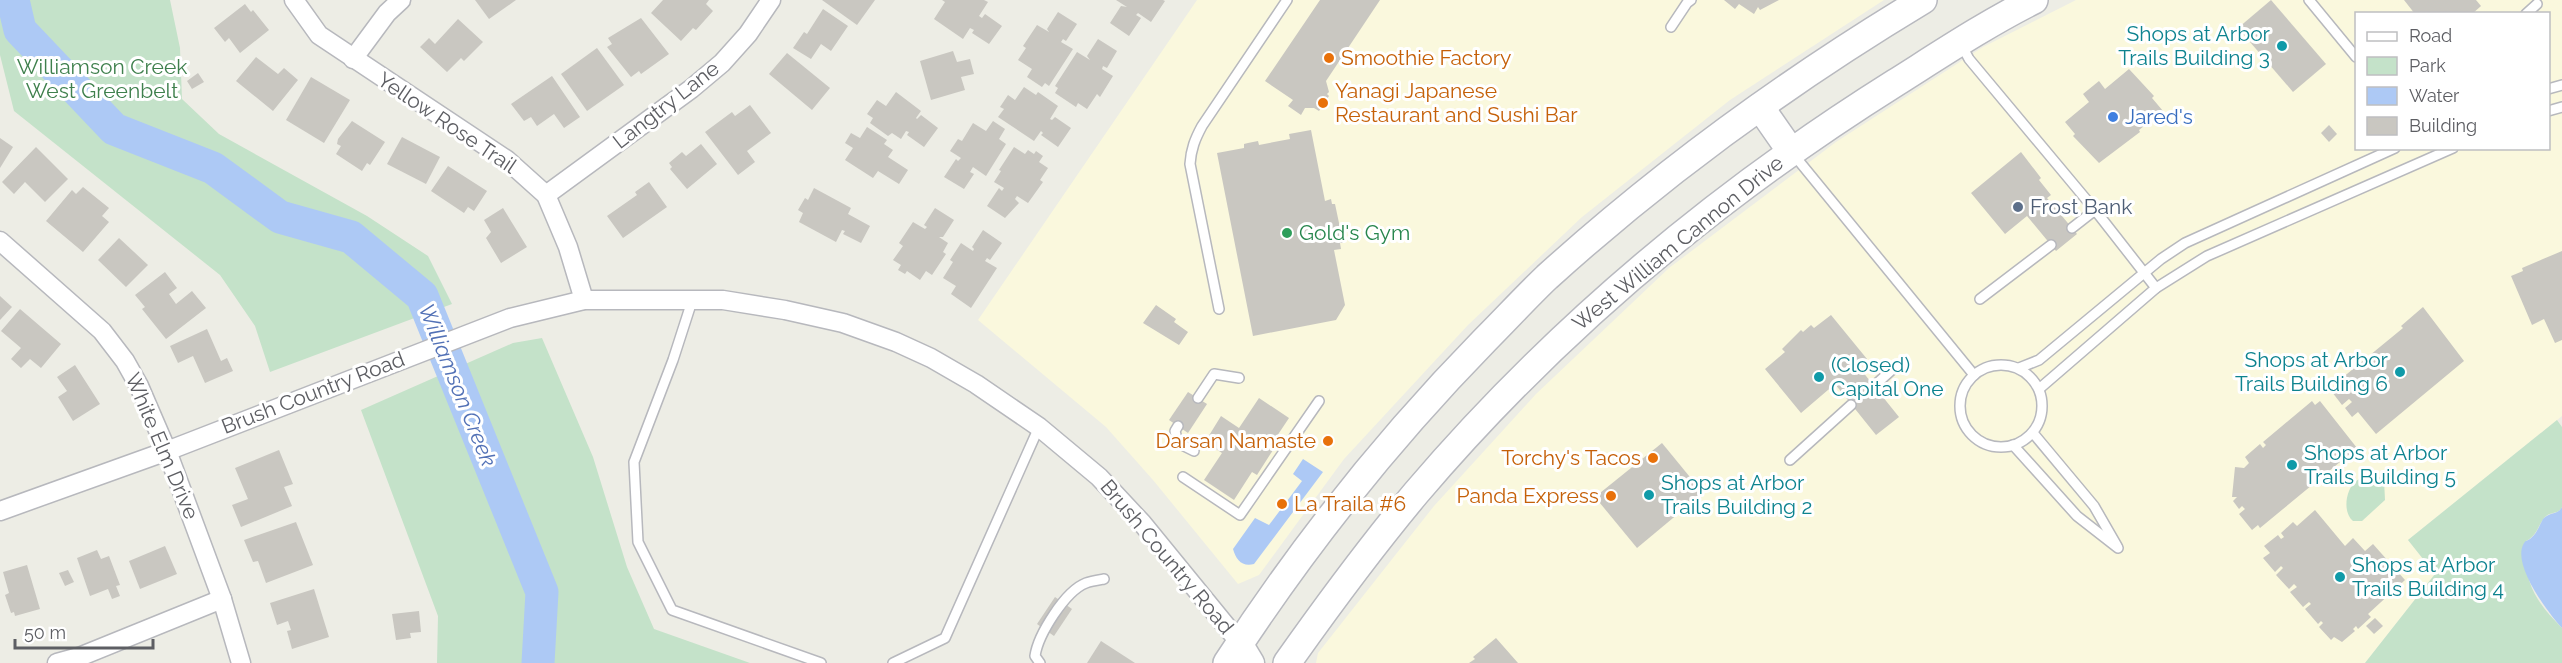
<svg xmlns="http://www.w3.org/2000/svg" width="2562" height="663" viewBox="0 0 2562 663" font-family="Raleway,sans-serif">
  <rect width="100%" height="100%" fill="#edede5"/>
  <g fill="#faf8dd" fill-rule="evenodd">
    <polygon points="1197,0 1884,0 1730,100 1582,217 1468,325 1344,459 1259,575 1238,584 1153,480 1106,427 978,320"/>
    <path d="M2076 0H2562V416L2408 540 2435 574 2365 663H1316L1318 653 1434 506 1536 394 1669 268 1836 142 1983 47ZM2356 14H2548V148H2356Z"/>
  </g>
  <g fill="#c4e2c9">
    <polygon points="0,0 170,0 180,48 182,99 219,134 367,216 428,256 452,304 270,372 255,326 220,275 14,111 0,55"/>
    <polygon points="542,338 593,457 627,567 654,629 750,663 437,663 438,616 361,410 513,343"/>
    <path d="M2557 420 2562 427V507C2558 515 2551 511 2545 517 2538 525 2537 536 2526 541 2523 581 2534 600 2562 628V663H2365L2435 574 2408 540Z"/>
    <path d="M2375 475 2384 479 2385 500 2362 521H2353C2342 512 2346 489 2356 481 2361 477 2369 476 2375 475Z"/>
  </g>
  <g fill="#adc9f5">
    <path d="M1303 459 1323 472 1254 564C1242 567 1236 560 1233 549L1255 518 1269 525 1302 481 1293 474Z"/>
    <path d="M2562 507V628C2548 613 2513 566 2523 545 2526 539 2526 542 2530 539 2537 534 2539 526 2543 519 2549 512 2558 515 2562 507Z"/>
  </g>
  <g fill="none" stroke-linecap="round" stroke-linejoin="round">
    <polyline stroke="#adc9f5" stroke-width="33" points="13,0 20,30 114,129 213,168 280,217 351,237 422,296 542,592 538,663"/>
  </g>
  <g fill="#c9c7c1">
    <polygon points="475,0 516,0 489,19"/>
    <polygon points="663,0 709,0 706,4 713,11 696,30 693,28 681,41 651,13"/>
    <polygon points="822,0 875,0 857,25"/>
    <polygon points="942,0 984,0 988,2 979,16 982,18 985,14 1002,26 989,44 972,33 974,30 970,28 963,39 934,19 945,2"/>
    <polygon points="1116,0 1163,0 1165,1 1151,22 1138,13 1136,15 1141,18 1129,36 1110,23 1121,6 1127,7"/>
    <polygon points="1320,0 1380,0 1326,81 1329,92 1327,94 1329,96 1319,111 1314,108 1305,108 1301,115 1288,106 1293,100 1265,81"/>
    <polygon points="1724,0 1779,0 1760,10 1758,7 1754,14 1739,4 1735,9"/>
    <polygon points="2271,0 2326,64 2293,92 2238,28"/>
    <polygon points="2404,0 2476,0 2481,6 2472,14 2415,14"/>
    <polygon points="245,4 251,12 253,10 269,30 240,53 229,38 225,42 214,28"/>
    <polygon points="823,9 848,26 831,51 821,44 811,59 793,48 804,32 807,34"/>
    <polygon points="1058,12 1077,24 1066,41 1063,39 1061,42 1073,49 1049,86 1045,83 1042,87 1027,77 1032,69 1018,60 1026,48 1023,46 1037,25 1049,32 1047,29"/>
    <polygon points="641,18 669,54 641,74 639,71 631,77 607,47 612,44 608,38"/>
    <polygon points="458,19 483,42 464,61 461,58 447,72 420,47 429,38 435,44"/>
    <polygon points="1098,39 1117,51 1107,68 1103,66 1102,69 1113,76 1100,97 1097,94 1087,109 1078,103 1076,107 1055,93 1058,88 1055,86 1077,52 1090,60 1087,56"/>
    <polygon points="597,48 624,85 587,111 561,74"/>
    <polygon points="953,51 957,62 970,59 974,74 961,77 965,90 931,100 920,61"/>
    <polygon points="787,53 830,88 812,110 769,74"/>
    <polygon points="256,57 278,74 284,68 298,80 273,111 236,81"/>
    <polygon points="2129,69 2154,96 2152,98 2163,111 2139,130 2140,132 2099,163 2073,136 2075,134 2065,122 2089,102 2083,94 2099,81 2105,89"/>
    <polygon points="198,73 204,82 192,89 187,81"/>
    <polygon points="552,76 580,117 564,128 554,114 537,126 531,117 524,121 511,104"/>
    <polygon points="311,77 350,100 324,143 286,120"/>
    <polygon points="1024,87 1036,95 1038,92 1058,106 1050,119 1052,120 1055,117 1071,128 1058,147 1041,135 1043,133 1041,131 1034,141 998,117 1004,109 1000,107 1008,95 1015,100"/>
    <polygon points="896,92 921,111 916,118 917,119 921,115 938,128 924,147 907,135 909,132 906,131 901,139 892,133 888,136 870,123 873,118 867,114 877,100 886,106"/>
    <polygon points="750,105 771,133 747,151 755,162 738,175 705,132 732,112 735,116"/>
    <polygon points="352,121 385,142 370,165 367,163 362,171 336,154 341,146 337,144 338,139"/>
    <polygon points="993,121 1005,129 999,139 1006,144 986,176 973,167 970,172 974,174 964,189 944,177 956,159 958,161 961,158 950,151 958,139 962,141 973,123 986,131"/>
    <polygon points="2329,125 2337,134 2329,142 2321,133"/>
    <polygon points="867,127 887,140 884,144 893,150 888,157 908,170 899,184 878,171 873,178 845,160 853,148 845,143 851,133 860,138"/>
    <polygon points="1311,130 1325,201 1331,199 1332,204 1335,204 1339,223 1343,243 1340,243 1341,249 1334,250 1345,305 1336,320 1253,336 1217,153 1244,148 1244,144 1248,143 1258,141 1259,145 1290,139 1289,134"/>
    <polygon points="402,137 440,157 426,184 387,164"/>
    <polygon points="0,138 13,147 0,168"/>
    <polygon points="701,144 717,164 687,189 670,169 672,167 669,163 682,152 686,156"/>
    <polygon points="36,147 68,179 45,202 25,182 14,194 2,182"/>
    <polygon points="1014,147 1025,154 1028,150 1034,154 1036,151 1043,156 1039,162 1048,168 1040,180 1043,182 1028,203 1017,196 1015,199 1019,203 1005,218 987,206 999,188 1002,191 1004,188 994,182 1001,171 999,170"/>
    <polygon points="2021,152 2041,178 2039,180 2051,195 2047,198 2077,234 2056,251 2027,216 2005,234 1971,193"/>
    <polygon points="448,166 487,191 474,211 468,207 464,213 431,191"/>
    <polygon points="649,182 667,207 623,238 607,216 637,195 635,192"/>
    <polygon points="83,187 109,208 102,216 109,222 83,252 46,221 72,190 76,194"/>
    <polygon points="814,188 851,208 848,214 870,226 861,243 843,234 845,231 842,230 836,242 799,222 803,213 798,210 805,198 808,200"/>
    <polygon points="503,208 527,247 501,263 486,238 491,232 484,220"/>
    <polygon points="935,208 954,220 943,237 939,237 948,243 943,252 946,254 932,275 926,271 920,280 907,271 905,274 898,270 901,265 893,260 903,246 899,243 913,222 925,229 927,227 924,225"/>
    <polygon points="983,230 1002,243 990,260 987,258 985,261 997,268 971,308 951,294 956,286 943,278 953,262 950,260 961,243 973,251 974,249 972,247"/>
    <polygon points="119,238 148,265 126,287 98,260"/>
    <polygon points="2562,251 2562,340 2555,343 2544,319 2532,325 2511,276 2523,271 2522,268"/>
    <polygon points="165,272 177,288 169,294 176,304 192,291 206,308 166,339 142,309 145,307 135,295"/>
    <polygon points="0,296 12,307 0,320"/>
    <polygon points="1156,305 1176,319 1174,322 1188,332 1179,345 1143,323"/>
    <polygon points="2423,307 2464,361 2376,434 2358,412 2352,417 2345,408 2352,402 2349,399 2342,405 2332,392 2339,386 2336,383 2403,328 2401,326"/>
    <polygon points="20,309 61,344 41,368 30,359 21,368 11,359 21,348 1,331"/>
    <polygon points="1831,315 1867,359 1858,366 1899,417 1876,435 1835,384 1801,413 1765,369 1785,352 1782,349 1801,330 1803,332 1811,325 1814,328"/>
    <polygon points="207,329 221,361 227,358 233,371 205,383 193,356 178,363 170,346"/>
    <polygon points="75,365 100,404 73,421 58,397 67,391 57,377"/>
    <polygon points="1188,392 1207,404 1188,433 1169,420"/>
    <polygon points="1259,398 1289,418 1269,448 1273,450 1257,475 1252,472 1234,500 1204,480 1222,453 1205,442 1221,416 1239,428"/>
    <polygon points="2312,401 2315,405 2320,401 2357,448 2260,528 2258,525 2252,530 2239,514 2245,509 2242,506 2239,509 2233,501 2237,497 2232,497 2235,467 2244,468 2249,463 2245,457 2260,444 2263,448 2266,445 2263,442"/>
    <polygon points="1662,443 1703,493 1637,548 1595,497"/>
    <polygon points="279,450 293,484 284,487 292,506 241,527 232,505 248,499 235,468"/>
    <polygon points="2315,510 2345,546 2353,538 2365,551 2373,544 2405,580 2368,614 2371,617 2358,629 2356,626 2353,629 2355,631 2342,642 2334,637 2331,640 2319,627 2323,623 2321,621 2318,624 2305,609 2311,604 2309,602 2303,607 2290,592 2297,587 2294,584 2289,589 2276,575 2283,568 2281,566 2275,572 2263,558 2270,553 2264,546 2278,535 2281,539 2284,537 2281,533 2293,522 2297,526"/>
    <polygon points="296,522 313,565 266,583 258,561 253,562 244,540"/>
    <polygon points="165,546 177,574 140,589 129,561"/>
    <polygon points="97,550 101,559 109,556 120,585 116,586 120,596 112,599 108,589 90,596 77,558"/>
    <polygon points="27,565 40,609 15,616 14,612 11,613 5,595 9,593 3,572"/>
    <polygon points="68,570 74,582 65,586 59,573"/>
    <polygon points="314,589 329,637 292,649 287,631 291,630 288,621 277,625 270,603"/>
    <polygon points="1055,597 1072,609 1054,636 1037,624"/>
    <polygon points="419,611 421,632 410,633 411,638 396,640 392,614"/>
    <polygon points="2375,618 2383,626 2374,634 2366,626"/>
    <polygon points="1496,638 1518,663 1469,663 1475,659 1473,657"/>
    <polygon points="1101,641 1135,663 1087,663"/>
  </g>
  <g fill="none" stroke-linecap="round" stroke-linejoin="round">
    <g stroke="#b7b8bd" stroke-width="12">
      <g id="service">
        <polyline points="2309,0 2356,57"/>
        <polyline points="2526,14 2537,4"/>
        <polyline points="1671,27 1687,3 1691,0"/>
        <polyline points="1961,44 1969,59 2095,210 2156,288"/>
        <polyline points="2548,89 2562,85"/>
        <polyline points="2548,111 2562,107"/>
        <polyline points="1794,155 1974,375"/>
        <polyline points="2072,228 2095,210"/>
        <polyline points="693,298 673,360 634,462 638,542 672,610 821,663"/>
        <polyline points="1980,299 2051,245"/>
        <path d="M1219 309 1190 164C1191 149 1195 139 1202 126L1287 0"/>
        <circle cx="2001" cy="406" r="41"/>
        <polyline points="2019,368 2039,360 2161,259 2185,243 2395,148"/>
        <polyline points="1874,386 1895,367"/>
        <polyline points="2039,389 2156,288 2207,256 2453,148"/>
        <polyline points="1198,398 1214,374 1239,378"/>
        <polyline points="1178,426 1175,431 1178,443 1194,451"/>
        <polyline points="2033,433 2094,506 2117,546"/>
        <polyline points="2013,445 2077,516 2118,548"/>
        <polyline points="1790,460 1851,405"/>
        <polyline points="1183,477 1240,515 1319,401"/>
        <polyline points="893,663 945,638 1039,427"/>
        <path d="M1040 663 1035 656C1038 635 1065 591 1086 583 1091 581 1098 580 1104 579"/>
      </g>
    </g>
    <g stroke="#b7b8bd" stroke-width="21">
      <g id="minor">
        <polyline points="294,0 319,35 507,160 546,195 568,247 584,300"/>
        <polyline points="353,59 387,13 401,0"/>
        <polyline points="546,195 691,89 722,63 748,34 771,0"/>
        <polyline points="0,241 102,331 125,361 139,386 167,451 222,599 241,663"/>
        <polyline points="0,511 167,451 510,318 584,300 723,300 785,310 843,323 896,342 931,358 976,384 1039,427 1099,477 1142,523 1240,643"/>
        <polyline points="57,663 79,657 222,599"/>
      </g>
    </g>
    <g stroke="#b7b8bd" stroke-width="27">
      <polyline id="tertiary" points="1240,643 1252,663"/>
    </g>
    <g stroke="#b8b9bf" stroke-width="30">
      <g id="secondary">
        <polyline points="1760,107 1790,150"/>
        <path d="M1227 663C1303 546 1388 439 1485 340 1506 319 1526 297 1547 277 1662 173 1790 80 1923 0"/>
        <path d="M1287 663C1328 605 1370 548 1416 493 1554 331 1715 196 1895 83 1941 54 1986 24 2034 0"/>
      </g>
    </g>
    <use href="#service" stroke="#fff" stroke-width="9"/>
    <use href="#minor" stroke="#fff" stroke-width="18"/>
    <use href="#tertiary" stroke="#fff" stroke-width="24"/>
    <use href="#secondary" stroke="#fff" stroke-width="27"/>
  </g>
  <g fill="#0f9aa8" stroke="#fff" stroke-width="2">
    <circle cx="2282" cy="46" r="6"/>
    <circle cx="2400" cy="372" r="6"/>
    <circle cx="1819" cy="377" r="6"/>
    <circle cx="2292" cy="465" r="6"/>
    <circle cx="1649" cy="495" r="6"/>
    <circle cx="2340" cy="577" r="6"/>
  </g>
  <g fill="#e8710a" stroke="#fff" stroke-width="2">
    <circle cx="1329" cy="58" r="6"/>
    <circle cx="1323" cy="103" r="6"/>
    <circle cx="1328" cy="441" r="6"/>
    <circle cx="1653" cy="458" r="6"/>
    <circle cx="1611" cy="496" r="6"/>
    <circle cx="1282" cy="504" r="6"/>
  </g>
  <circle fill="#3f7fe0" stroke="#fff" stroke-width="2" cx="2113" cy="117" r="6"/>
  <circle fill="#5c6f8a" stroke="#fff" stroke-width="2" cx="2018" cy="207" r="6"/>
  <circle fill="#2e9e5b" stroke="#fff" stroke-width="2" cx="1287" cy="233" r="6"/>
  <g text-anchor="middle" stroke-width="6" stroke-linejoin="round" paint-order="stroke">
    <g font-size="21" fill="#0d838f" stroke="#fff" text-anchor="start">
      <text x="2270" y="41" text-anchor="end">Shops at Arbor<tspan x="2270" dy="24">Trails Building 3</tspan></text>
      <text x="2388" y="367" text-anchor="end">Shops at Arbor<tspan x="2388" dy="24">Trails Building 6</tspan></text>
      <text x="1831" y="372">(Closed)<tspan x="1831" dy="24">Capital One</tspan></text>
      <text x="2304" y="460">Shops at Arbor<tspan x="2304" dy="24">Trails Building 5</tspan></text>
      <text x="1661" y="490">Shops at Arbor<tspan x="1661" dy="24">Trails Building 2</tspan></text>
      <text x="2352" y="572">Shops at Arbor<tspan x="2352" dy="24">Trails Building 4</tspan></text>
    </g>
    <g font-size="21" fill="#c56008" stroke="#fff" text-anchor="start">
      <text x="1341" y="65">Smoothie Factory</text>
      <text x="1335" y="98">Yanagi Japanese<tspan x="1335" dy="24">Restaurant and Sushi Bar</tspan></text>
      <text x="1316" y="448" text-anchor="end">Darsan Namaste</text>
      <text x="1641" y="465" text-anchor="end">Torchy's Tacos</text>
      <text x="1599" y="503" text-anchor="end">Panda Express</text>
      <text x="1294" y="511">La Traila #6</text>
    </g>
    <g font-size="21" fill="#3f804d" stroke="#fff">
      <text x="102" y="74">Williamson Creek<tspan x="102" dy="24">West Greenbelt</tspan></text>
    </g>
    <g font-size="21" fill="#5d5e63" stroke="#fff">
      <text transform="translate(666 105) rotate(-38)" y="7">Langtry Lane</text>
      <text transform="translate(447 123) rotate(34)" y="7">Yellow Rose Trail</text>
      <text transform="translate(1678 243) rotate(-39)" y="7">West William Cannon Drive</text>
      <text transform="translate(313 393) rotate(-21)" y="7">Brush Country Road</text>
      <text transform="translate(162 446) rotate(67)" y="7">White Elm Drive</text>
      <text transform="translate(1167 557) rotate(50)" y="7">Brush Country Road</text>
    </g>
    <g font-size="21" fill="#366cbe" stroke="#fff" text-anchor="start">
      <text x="2125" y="124">Jared's</text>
    </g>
    <g font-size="21" fill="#4e5e75" stroke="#fff" text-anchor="start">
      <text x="2030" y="214">Frost Bank</text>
    </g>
    <g font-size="21" fill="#27864d" stroke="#fff" text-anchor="start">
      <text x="1299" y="240">Gold's Gym</text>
    </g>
    <g font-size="22" font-style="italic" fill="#5271b6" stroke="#fff">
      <text transform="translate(458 385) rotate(68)" y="8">Williamson Creek</text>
    </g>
  </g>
  <rect x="2355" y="12" width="195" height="138" fill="#ffffff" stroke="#bebfc1" stroke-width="1.5"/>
  <rect x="2367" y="32" width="30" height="9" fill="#ffffff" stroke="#bebfc1" stroke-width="1.5"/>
  <text x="2409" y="42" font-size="18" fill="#5d5e63">Road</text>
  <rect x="2367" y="57" width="30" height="18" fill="#c4e2c9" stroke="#bebfc1" stroke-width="1.5"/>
  <text x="2409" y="72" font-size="18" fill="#5d5e63">Park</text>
  <rect x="2367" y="87" width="30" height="18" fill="#adc9f5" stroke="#bebfc1" stroke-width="1.5"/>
  <text x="2409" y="102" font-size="18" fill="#5d5e63">Water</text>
  <rect x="2367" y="117" width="30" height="18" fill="#c9c7c1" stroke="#bebfc1" stroke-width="1.5"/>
  <text x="2409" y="132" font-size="18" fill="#5d5e63">Building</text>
  <path d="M15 639v9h138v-9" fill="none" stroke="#5d5e63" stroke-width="3"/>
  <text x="24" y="639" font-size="18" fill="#5d5e63" stroke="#ffffff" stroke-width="4.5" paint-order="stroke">50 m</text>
</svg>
